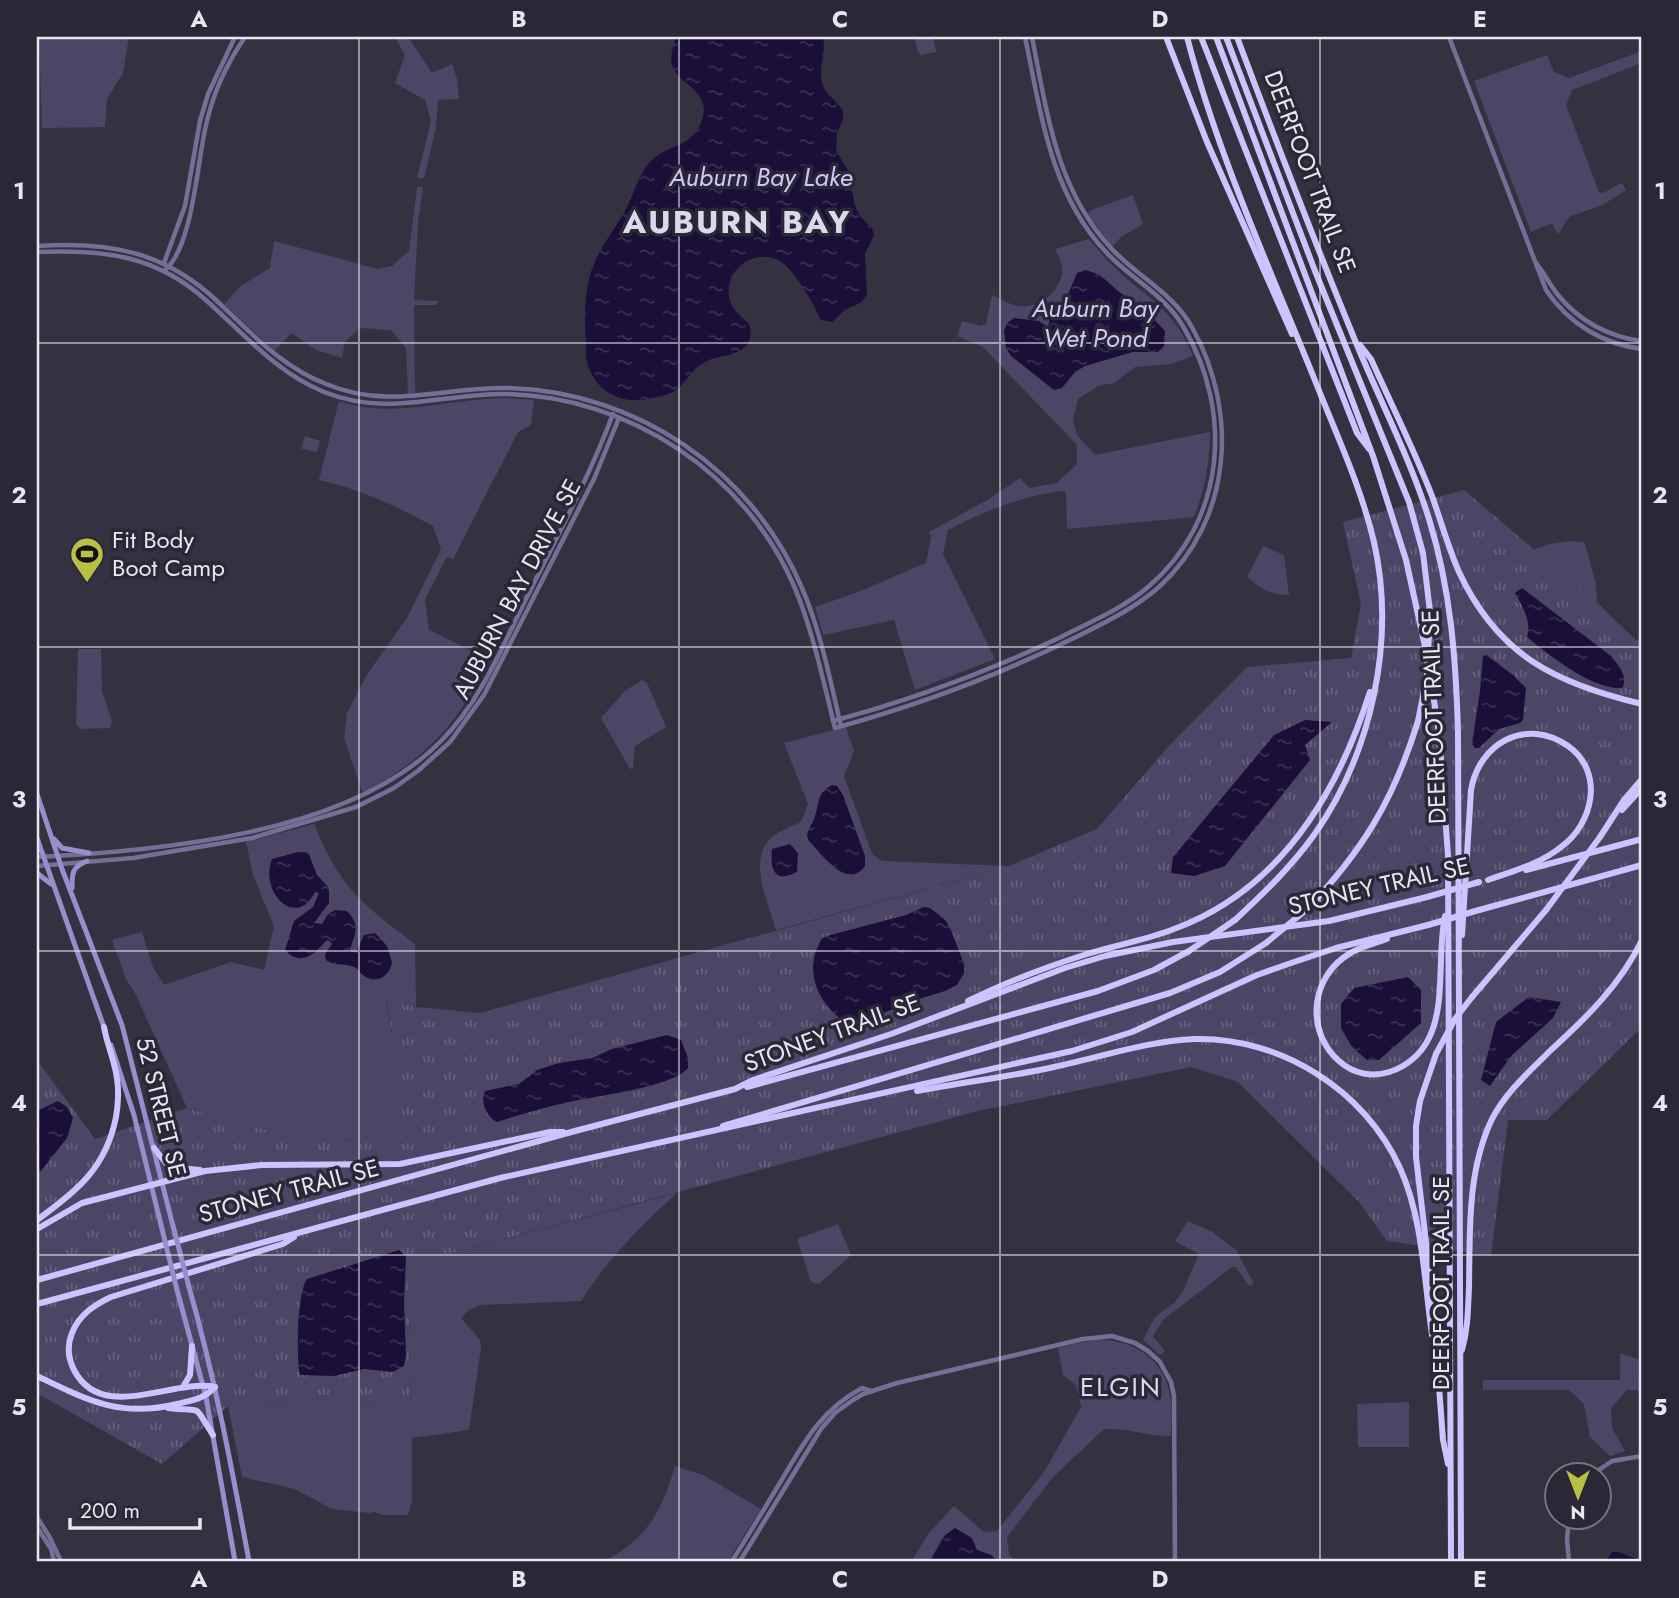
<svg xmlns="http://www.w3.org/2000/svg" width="1679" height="1598" viewBox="0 0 1679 1598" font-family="Jost,sans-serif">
  <defs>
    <pattern id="grass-tufts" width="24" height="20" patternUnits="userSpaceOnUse" patternTransform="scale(1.75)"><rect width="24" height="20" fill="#4c4666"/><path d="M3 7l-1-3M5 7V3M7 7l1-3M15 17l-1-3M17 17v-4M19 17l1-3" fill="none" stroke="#66617c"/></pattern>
    <pattern id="water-ripples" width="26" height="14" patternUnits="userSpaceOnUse" patternTransform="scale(1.75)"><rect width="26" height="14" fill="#1b0e39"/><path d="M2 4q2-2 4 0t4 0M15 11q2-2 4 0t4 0" fill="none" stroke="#3c3156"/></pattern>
  </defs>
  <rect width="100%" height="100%" fill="#343241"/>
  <polygon fill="url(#grass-tufts)" points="1464,490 1597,603 1636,640 1642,639 1642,1027 1547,1120 1508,1120 1491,1256 1387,1241 1359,1202 1238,1082 1191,1067 978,1111 408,1265 411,1404 228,1406 162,1464 42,1396 37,1397 37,1060 95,1139 187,1108 273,1131 316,1138 350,1140 395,1051 386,998 416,1007 480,1013 1009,866 1097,829 1167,748 1247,667 1351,658 1361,604 1343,522"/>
  <g fill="#4c4666">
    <polygon points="39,37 129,37 123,73 107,99 105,127 42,128"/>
    <polygon points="395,37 408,37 432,73 452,64 457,79 459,99 438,100 436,127 424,178 417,178 431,121 425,100 395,83 405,55"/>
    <polygon points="914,37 933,37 936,52 921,55 918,52"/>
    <polygon points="1642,51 1642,63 1572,90 1566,105 1599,192 1603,193 1622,183 1626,190 1604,204 1569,217 1558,235 1552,223 1531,232 1474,81 1547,55 1554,72 1569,78"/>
    <polygon points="417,187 423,187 418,222 414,300 438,301 437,305 414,305 415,395 408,395 406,348 391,330 360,328 345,342 342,358 316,350 291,333 275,351 224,304 241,286 270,268 274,241 378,269 392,266 409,251"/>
    <polygon points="1133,195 1143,224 1121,237 1112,247 1088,214 1091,210"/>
    <path d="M1089 239C1101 253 1112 266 1126 278 1158 305 1176 315 1193 356L1171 364 1135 367 1114 383 1100 385 1078 399 1073 419 1077 435 1095 455 1210 432C1210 462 1205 489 1194 517L1067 529 1066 492 1061 491C1022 496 984 511 948 530L943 554 995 659 915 690 894 620 823 635 815 607 858 592 926 563 931 537 929 532 989 499 1020 478 1029 488 1057 483 1077 464V445L983 347 957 336 962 321 981 326 986 324 992 295C1000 299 1010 305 1019 306 1040 310 1066 287 1062 265 1061 260 1057 254 1055 249Z"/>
    <path d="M506 398 534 400 531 425 518 432 453 559 447 557 425 599 429 630 490 660C455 728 428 755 363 794L344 738 347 713 368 673 407 618 441 549 433 526C396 506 360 489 319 480L339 401C395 420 450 398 506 398Z"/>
    <polygon points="305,436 320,441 317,452 301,449"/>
    <polygon points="1571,541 1584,542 1585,544 1596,584 1597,603 1533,550 1549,544"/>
    <path d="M1263 546 1284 555 1289 595C1270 595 1261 589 1247 577Z"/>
    <polygon points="78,649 101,649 102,692 112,721 110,728 81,729 76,725"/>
    <polygon points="642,680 647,683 666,727 635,746 633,768 630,769 601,718 625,691"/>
    <path d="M846 727 854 751 844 776 872 854 882 861 1009 866 776 930C769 904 747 860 771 838 779 831 791 826 801 822L808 804 784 743Z"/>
    <path d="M314 824C340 888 362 904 415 944L416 1007 386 1000 395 1051 394 1131C380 1134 366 1138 352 1139 302 1145 235 1121 187 1108L136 995 126 979 112 940 142 932 153 967 164 985 231 962 264 970 274 926 253 875 246 842Z"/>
    <path d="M677 1193C640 1226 608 1259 581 1301L481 1305 469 1310 461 1318 480 1340 481 1348 469 1430 412 1438V1501L408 1515H383L375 1512 369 1513 332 1509 295 1489 242 1477 228 1406 411 1404 408 1265Z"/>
    <polygon points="1188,1221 1212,1232 1236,1250 1254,1284 1249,1286 1236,1267 1232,1267 1163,1320 1153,1336 1165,1351 1160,1355 1143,1340 1155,1317 1174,1303 1183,1291 1199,1254 1175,1241"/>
    <polygon points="838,1224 851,1255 819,1284 811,1282 797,1239"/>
    <path d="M1093 1340C1127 1337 1162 1356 1169 1391 1173 1405 1171 1421 1171 1436 1146 1436 1129 1428 1104 1429L1053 1477 1007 1537 1009 1555 1016 1561H912L928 1534 954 1506 984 1532 997 1531 1044 1472 1081 1407 1076 1385 1063 1375 1058 1348Z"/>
    <polygon points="1620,1353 1638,1359 1639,1380 1642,1380 1642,1390 1627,1390 1611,1408 1612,1428 1625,1451 1610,1456 1590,1437 1584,1404 1569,1390 1483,1390 1483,1380 1620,1380"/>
    <polygon points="1409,1402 1409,1447 1358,1447 1357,1404"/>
    <path d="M675 1466 703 1475 761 1509 728 1561H605C647 1538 662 1512 675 1466Z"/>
  </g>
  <g fill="url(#water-ripples)">
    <path d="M676 37H823C827 54 816 72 824 88 829 97 838 102 843 111V120L837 132 836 151 848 170 855 206 861 217 872 228 874 235 865 254 867 294 862 302 845 310 832 322 821 320C812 302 800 279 785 265 759 243 721 269 730 301 733 312 744 317 750 326 751 334 751 341 745 347 734 357 718 355 705 362 691 369 686 384 673 392 667 395 659 397 652 398 621 406 594 392 586 359 586 327 581 294 594 264 602 244 616 228 626 209 634 194 638 175 650 162 665 145 691 147 700 125 715 92 681 86 673 68 669 57 673 47 676 37Z"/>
    <polygon points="1086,270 1100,275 1118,291 1149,314 1165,331 1164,346 1158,352 1133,352 1085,366 1075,372 1062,388 1054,390 1011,356 1006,348 1004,331 1007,323 1014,318 1039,321 1048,327 1051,314 1067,297 1077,273"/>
    <path d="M1522 588 1611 656C1618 665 1629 677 1622 688 1592 690 1549 655 1527 637 1532 621 1522 606 1515 593Z"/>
    <polygon points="1483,655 1487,655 1514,676 1526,688 1523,720 1520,723 1499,729 1479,748 1475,748 1472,744 1480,691"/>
    <polygon points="1305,720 1332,722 1305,745 1310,760 1225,866 1194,876 1171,873 1173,857 1274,735"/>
    <path d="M832 785 837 786 843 795 865 856V866C847 891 822 854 809 841L807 836C808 829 811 826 814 819 820 805 815 794 832 785Z"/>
    <path d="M790 844 798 853 797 872C774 884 770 869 772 849Z"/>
    <path d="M298 852H308L317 875 329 888V903L314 923 322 924 328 914 335 910 347 911C361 926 355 933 350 950L352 952H356L364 935 375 933 387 946 392 962C390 977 375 985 363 975 358 971 360 970 354 967 345 963 335 966 326 961L325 954 332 944 330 941 327 940C315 953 302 968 285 950L294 921 313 907 319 893 315 892C296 930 259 892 272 859Z"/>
    <path d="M924 907 930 908 938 914 946 921 951 930 964 964V973L957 985 945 991 912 1001 867 1020 843 1021C815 1000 803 967 823 937L906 915Z"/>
    <polygon points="1408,977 1421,990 1421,1023 1379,1060 1367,1060 1352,1047 1341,1028 1341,1004 1354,988"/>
    <polygon points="1529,997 1561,1002 1553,1018 1511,1056 1490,1086 1481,1080 1496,1022"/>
    <path d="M667 1035 681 1040 688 1058V1068C671 1088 593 1096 565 1103 542 1108 519 1115 497 1122 486 1116 480 1102 485 1091L519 1084 537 1070 559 1063 592 1058 612 1049Z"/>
    <polygon points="58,1101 67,1107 73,1118 67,1138 37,1176 37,1111"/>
    <path d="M399 1250 406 1256 404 1303 406 1355 404 1366 393 1372 364 1369 334 1376 300 1375C296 1357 297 1293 307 1279Z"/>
    <polygon points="955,1528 972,1538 977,1550 991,1555 998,1561 930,1561 944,1536"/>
    <polygon points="1612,1552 1619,1552 1642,1561 1606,1561"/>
  </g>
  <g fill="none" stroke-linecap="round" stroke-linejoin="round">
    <g stroke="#756e96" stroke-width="4.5">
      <path d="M1449 37 1546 290C1568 323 1602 344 1642 349"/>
      <path d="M37 246C107 241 164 251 217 301 251 333 282 367 326 384 391 411 443 386 509 388 637 392 752 470 802 588 821 632 830 680 841 726"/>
      <path d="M37 252C103 249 157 255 208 302 245 335 277 373 324 392 390 418 441 393 507 394 629 397 745 473 794 586 813 631 823 680 835 728 918 705 1000 675 1078 636 1106 622 1135 608 1159 587 1232 520 1239 413 1193 329 1174 293 1136 276 1110 247 1056 188 1047 112 1032 37"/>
      <polyline points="164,263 185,206 200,121 208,94 235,37"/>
      <path d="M1536 263C1544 273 1550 285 1558 295 1579 321 1609 337 1642 341"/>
      <path d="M164 271C194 247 197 158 207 121 214 91 228 62 245 37"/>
      <path d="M833 721C911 700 987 672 1061 637 1090 622 1122 609 1148 587 1225 522 1234 413 1184 328 1166 295 1130 279 1105 251 1050 192 1041 113 1025 37"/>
      <path d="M37 857C162 850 349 835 441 741 482 700 504 642 530 591 559 533 590 475 613 414"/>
      <polyline points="37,866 133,858 252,838 356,807 394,788 419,770 450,742 484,695 594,479 619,418"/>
      <polyline points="1590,1476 1612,1461 1642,1456"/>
      <polyline points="37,1517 49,1536 61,1561"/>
      <polyline points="37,1527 51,1549 54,1561"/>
      <path d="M732 1561C748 1536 763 1511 778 1486 802 1446 819 1411 862 1388L871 1391"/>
      <polyline points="740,1561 821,1429 835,1413 853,1400 863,1394 897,1383 1083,1339 1112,1336 1135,1343 1148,1351 1160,1362 1171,1382 1174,1396 1175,1561"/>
      <polyline points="1569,1561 1567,1539 1569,1518"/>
    </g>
    <g stroke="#998dcd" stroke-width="5">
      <polyline points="37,794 62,869 122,1025 173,1226"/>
      <polyline points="37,838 105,1030"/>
      <polyline points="54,839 62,848 89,853"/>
      <polyline points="37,873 51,884"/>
      <path d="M72 888C72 873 72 867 87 861"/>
      <polyline points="111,1045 134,1115 162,1229"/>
      <path d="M189 1287C215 1378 232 1469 249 1561"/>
      <polyline points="177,1290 206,1397 235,1561"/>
    </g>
    <g stroke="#cdc3ff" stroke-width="6">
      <polyline points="1166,37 1207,142 1292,334"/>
      <path d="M1187 37C1218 156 1270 269 1316 383 1337 436 1361 487 1374 542 1396 640 1372 753 1314 835 1291 867 1264 893 1235 920"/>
      <polyline points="1201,37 1357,433 1369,449"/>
      <polyline points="1216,37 1373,456 1406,560 1426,651"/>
      <polyline points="1226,37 1315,271 1409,502 1423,553 1430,612"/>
      <path d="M1237 37C1274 136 1312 235 1352 333 1377 395 1409 455 1429 519 1451 590 1456 660 1458 733L1461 1561"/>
      <path d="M1360 345 1371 359C1391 404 1414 449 1432 496 1441 521 1448 547 1459 572 1498 656 1557 684 1642 704"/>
      <polyline points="1429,668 1439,733 1448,855 1451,1561"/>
      <polyline points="1622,810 1642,788"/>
      <polyline points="1600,837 1624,800 1642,779"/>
      <polyline points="1526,870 1642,839"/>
      <path d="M1306 910C1363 851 1394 799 1418 721"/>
      <polyline points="1479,910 1642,865"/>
      <path d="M1462 935 1471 790C1479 743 1526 717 1568 746 1605 772 1593 824 1561 847 1540 864 1513 871 1488 880"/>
      <path d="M1387 939C1372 944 1356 948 1343 958 1310 983 1307 1033 1339 1061 1369 1088 1413 1071 1429 1038 1446 1004 1437 954 1445 916"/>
      <polyline points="1472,997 1546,910"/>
      <path d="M968 1001C1006 982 1046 967 1087 954 1116 945 1146 940 1174 929 1280 890 1337 795 1370 692"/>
      <polyline points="1436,1054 1420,1101 1416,1126 1416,1157 1432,1293 1443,1440 1448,1464"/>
      <polyline points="747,1087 1098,991 1154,970 1189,951"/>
      <path d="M917 1091C963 1082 1009 1077 1054 1067 1101 1057 1147 1041 1195 1039 1280 1037 1365 1090 1400 1168 1423 1219 1424 1280 1432 1335L1436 1342"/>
      <polyline points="723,1126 1170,993 1220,972 1266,943"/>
      <polyline points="154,1148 169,1167 200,1170"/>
      <path d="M37 1220C77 1191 106 1168 116 1117 118 1105 119 1091 117 1079 115 1061 107 1045 104 1027"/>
      <polyline points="37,1229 82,1203 205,1171 262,1165 400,1164 550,1132 563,1132"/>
      <polyline points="37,1280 575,1131 735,1089 753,1080 891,1034 1065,968 1105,956 1173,942 1329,921 1427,897"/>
      <polyline points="37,1304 500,1178 1072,1051 1132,1032 1257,975 1294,962 1336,948 1428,925"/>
      <path d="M1462 1350C1468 1329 1468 1309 1469 1287 1470 1231 1467 1171 1492 1119 1506 1092 1530 1071 1551 1050 1587 1017 1621 984 1642 940"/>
      <path d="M37 1376C87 1400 120 1418 177 1404 193 1400 204 1399 215 1387"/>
      <polyline points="183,1387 190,1375 192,1346"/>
      <path d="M215 1387C173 1378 102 1424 74 1370 68 1358 67 1345 72 1333 79 1315 94 1305 111 1297L283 1244 294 1237"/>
      <path d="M168 1408C205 1413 191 1401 213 1435"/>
    </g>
    <g stroke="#998dcd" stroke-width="5">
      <polyline points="173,1226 189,1287"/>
      <polyline points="162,1229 177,1290"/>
    </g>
    <g stroke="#cdc3ff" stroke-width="6">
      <polyline points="1418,721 1427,676 1430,612"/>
      <polyline points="1427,897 1479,882"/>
      <polyline points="1546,910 1600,837"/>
      <polyline points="1428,925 1479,910"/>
      <polyline points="1266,943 1306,910"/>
      <polyline points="1189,951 1235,920"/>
      <polyline points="1436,1054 1455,1019 1472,997"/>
    </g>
  </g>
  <path fill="none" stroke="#e7e6f0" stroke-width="2" stroke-opacity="0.55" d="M359 37V1561M679 37V1561M1000 37V1561M1320 37V1561M37 343H1642M37 647H1642M37 951H1642M37 1255H1642"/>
  <defs>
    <g id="stadium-pin" transform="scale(1.75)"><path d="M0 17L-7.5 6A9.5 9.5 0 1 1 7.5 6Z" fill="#bac045" stroke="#2a2836"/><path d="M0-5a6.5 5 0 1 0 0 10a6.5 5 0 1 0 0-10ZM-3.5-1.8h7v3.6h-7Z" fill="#111"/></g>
  </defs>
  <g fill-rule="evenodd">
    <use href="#stadium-pin" x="87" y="554"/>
  </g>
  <g text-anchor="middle" stroke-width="7" stroke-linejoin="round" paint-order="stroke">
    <g font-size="24" fill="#e7e6f0" stroke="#2a2836">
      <text transform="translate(1310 172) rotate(69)" y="8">DEERFOOT TRAIL SE</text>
      <text transform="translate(517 589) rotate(-62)" y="8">AUBURN BAY DRIVE SE</text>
      <text transform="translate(1434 717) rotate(-92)" y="8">DEERFOOT TRAIL SE</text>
      <text transform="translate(1379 886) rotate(-13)" y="8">STONEY TRAIL SE</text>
      <text transform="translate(832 1033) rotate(-20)" y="8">STONEY TRAIL SE</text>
      <text transform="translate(161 1107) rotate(76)" y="8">52 STREET SE</text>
      <text transform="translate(289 1191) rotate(-15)" y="8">STONEY TRAIL SE</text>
      <text transform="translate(1441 1283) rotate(-90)" y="8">DEERFOOT TRAIL SE</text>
    </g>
    <g font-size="24" fill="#e7e6f0" stroke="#2a2836" text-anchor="start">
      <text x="112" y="548">Fit Body<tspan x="112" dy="28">Boot Camp</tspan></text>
    </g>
    <g font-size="26" font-style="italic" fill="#cec7f6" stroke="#2a2836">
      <text x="761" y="186">Auburn Bay Lake</text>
      <text x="1095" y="317">Auburn Bay<tspan x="1095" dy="30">Wet Pond</tspan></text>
    </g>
    <g font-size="26" letter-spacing="2" fill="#dcd9ed" stroke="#2a2836">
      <text x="1121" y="1396">ELGIN</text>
    </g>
    <g font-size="32" font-weight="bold" letter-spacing="2" fill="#dcd9ed" stroke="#2a2836">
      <text x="737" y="233">AUBURN BAY</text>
    </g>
  </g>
  <rect width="1679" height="1598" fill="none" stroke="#2a2836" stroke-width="77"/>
  <g transform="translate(1578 1496) rotate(180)"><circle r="33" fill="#2a2836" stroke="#767480" stroke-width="2"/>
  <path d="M0-5L12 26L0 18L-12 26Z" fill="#bac045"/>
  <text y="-10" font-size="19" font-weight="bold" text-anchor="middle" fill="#e7e6f0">N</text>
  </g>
  <path d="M70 1518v10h130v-10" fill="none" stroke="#e7e6f0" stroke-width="3.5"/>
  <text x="80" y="1518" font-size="21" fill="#e7e6f0" stroke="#2a2836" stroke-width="5" paint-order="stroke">200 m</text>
  <rect x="38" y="38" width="1602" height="1522" fill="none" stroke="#e7e6f0" stroke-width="2.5"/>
  <g font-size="23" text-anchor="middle" font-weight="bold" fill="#e7e6f0">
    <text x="199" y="27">A</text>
    <text x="519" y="27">B</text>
    <text x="840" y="27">C</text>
    <text x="1160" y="27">D</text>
    <text x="1480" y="27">E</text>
    <text x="19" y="199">1</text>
    <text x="1660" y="199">1</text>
    <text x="19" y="503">2</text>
    <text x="1660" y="503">2</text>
    <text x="19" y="807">3</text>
    <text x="1660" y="807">3</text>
    <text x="19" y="1111">4</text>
    <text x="1660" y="1111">4</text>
    <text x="19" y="1415">5</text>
    <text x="1660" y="1415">5</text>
    <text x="199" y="1587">A</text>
    <text x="519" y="1587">B</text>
    <text x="840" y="1587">C</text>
    <text x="1160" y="1587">D</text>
    <text x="1480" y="1587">E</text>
  </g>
</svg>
